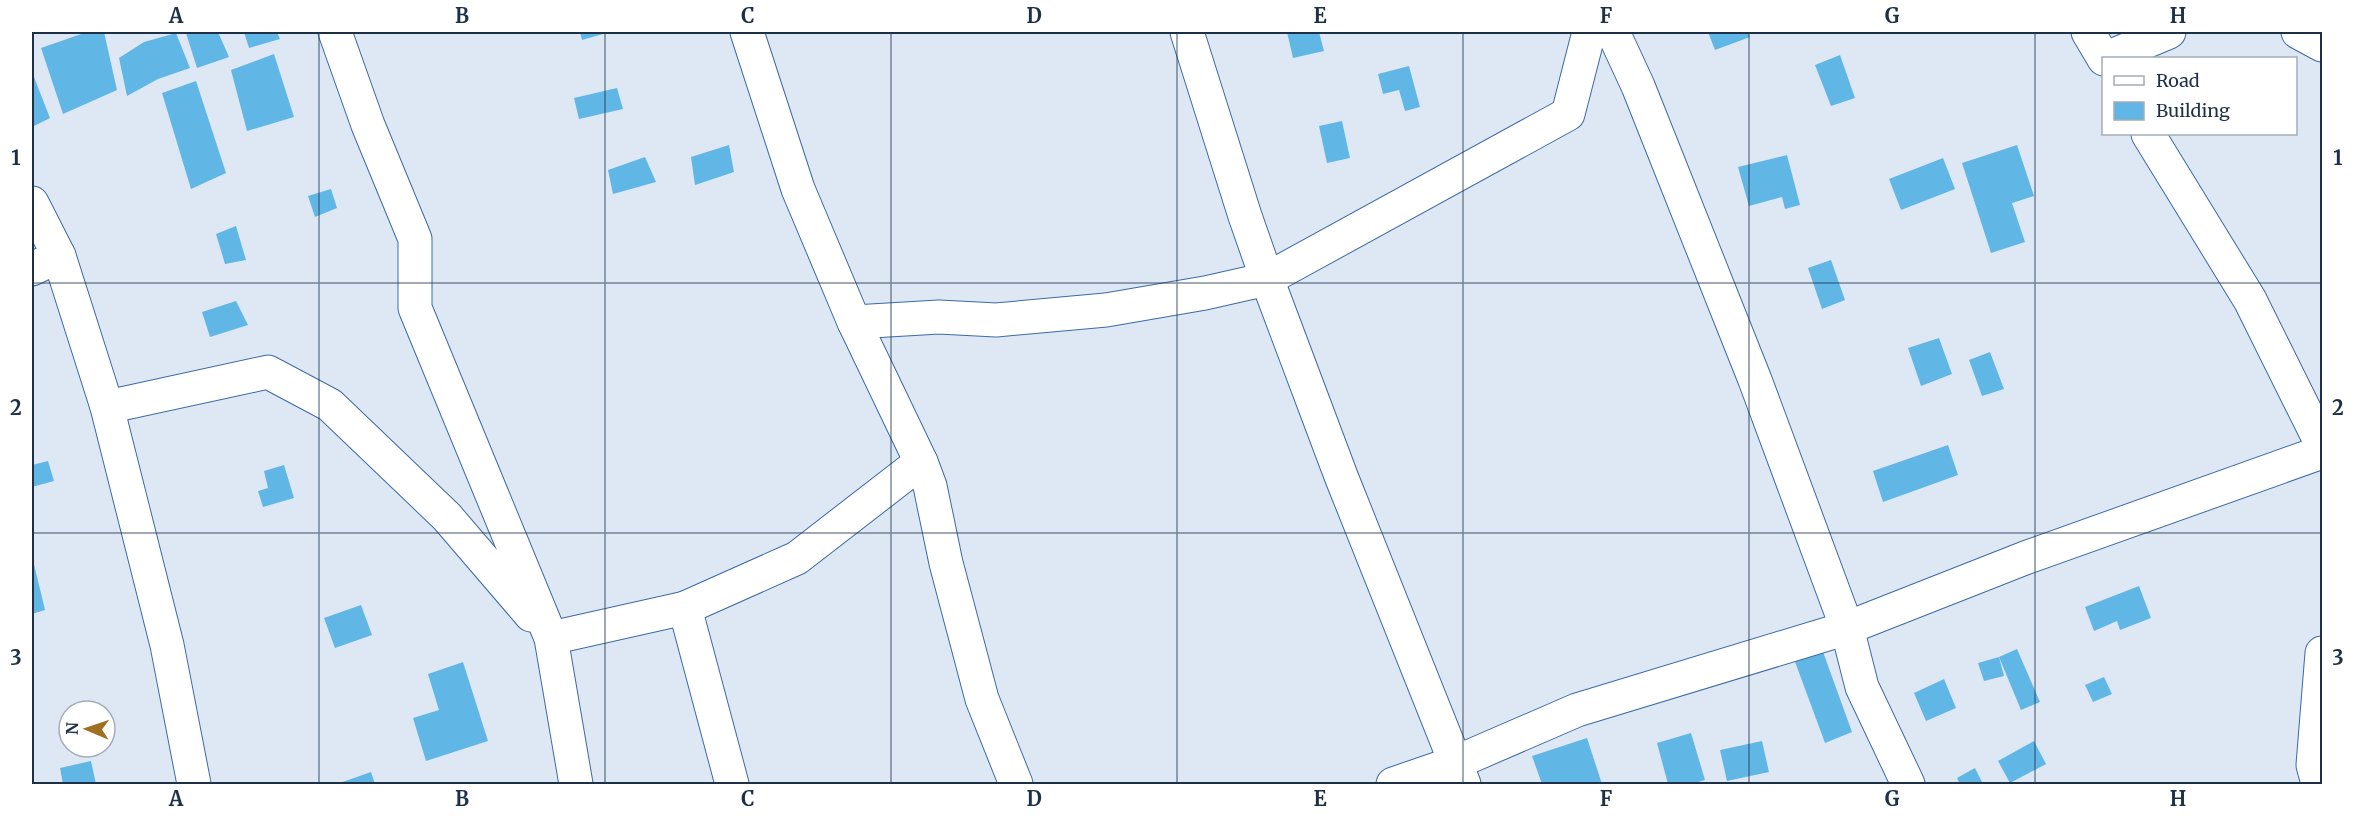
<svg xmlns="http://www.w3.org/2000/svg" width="2354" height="816" viewBox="0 0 2354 816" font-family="Merriweather,serif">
  <rect width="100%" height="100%" fill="#dee8f5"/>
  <g fill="#60b6e4">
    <polygon points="87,32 104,32 117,90 63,114 41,48"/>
    <polygon points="190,32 218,32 229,57 197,68 186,33"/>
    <polygon points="244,32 277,32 280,39 249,48"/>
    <polygon points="580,32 610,32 582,40"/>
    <polygon points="1287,32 1319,32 1324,51 1293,58"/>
    <polygon points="1708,32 1748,32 1750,37 1715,50"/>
    <polygon points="176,33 190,68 158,79 127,96 119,58 144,42"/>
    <polygon points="274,54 294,117 247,131 231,70"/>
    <polygon points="1840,55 1855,98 1831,106 1815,65"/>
    <polygon points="1409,66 1420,107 1405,111 1399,90 1383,94 1378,74"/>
    <polygon points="32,72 50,118 32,127"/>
    <polygon points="196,81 226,173 191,189 162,93"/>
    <polygon points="617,88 623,109 579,119 574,98"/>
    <polygon points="1342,121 1350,158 1327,163 1319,126"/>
    <polygon points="729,145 734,172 695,185 691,157"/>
    <polygon points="2017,145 2034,196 2012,203 2025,242 1991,253 1962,163"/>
    <polygon points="1787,155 1800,205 1785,209 1782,197 1749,206 1738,167"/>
    <polygon points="645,157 656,182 613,194 608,170"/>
    <polygon points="1943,158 1955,189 1901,210 1889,179"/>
    <polygon points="331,189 337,208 315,217 308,196"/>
    <polygon points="236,226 246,260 225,264 216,234"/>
    <polygon points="1831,260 1845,300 1822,309 1808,268"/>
    <polygon points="236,301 248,325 210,337 202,312"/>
    <polygon points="1939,338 1952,374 1921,386 1908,348"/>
    <polygon points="1990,352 2004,389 1982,396 1969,360"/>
    <polygon points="1948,445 1958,475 1883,502 1873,471"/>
    <polygon points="48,461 54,481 32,487 32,465"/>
    <polygon points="284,465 294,498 263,507 258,491 268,488 264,471"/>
    <polygon points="32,556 45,610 32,614"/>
    <polygon points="2139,586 2151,618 2120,630 2117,621 2094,631 2085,607"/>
    <polygon points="361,605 372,635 335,648 324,618"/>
    <polygon points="1822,649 1852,732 1825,743 1794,659"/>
    <polygon points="2017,649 2040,702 2021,710 1999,657"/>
    <polygon points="1999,657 2004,676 1984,681 1978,663"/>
    <polygon points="463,662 488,741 426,761 413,718 439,710 428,674"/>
    <polygon points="2104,677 2112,694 2093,702 2085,685"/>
    <polygon points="1944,679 1956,708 1926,721 1914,693"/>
    <polygon points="1691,733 1705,780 1691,784 1668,784 1657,743"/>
    <polygon points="1587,738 1602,784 1542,784 1532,756"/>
    <polygon points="1762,741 1769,772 1727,781 1720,750"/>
    <polygon points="2034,741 2046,764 2010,783 1998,761"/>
    <polygon points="91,761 96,784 63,784 60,768"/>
    <polygon points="1975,768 1983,784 1960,784 1957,778"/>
    <polygon points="371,772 375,784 337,784"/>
  </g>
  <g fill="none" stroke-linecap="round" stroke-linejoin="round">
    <g stroke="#3c6aa3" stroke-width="35">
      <g id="minor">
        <polyline points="335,32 368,125 415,239 415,308 551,638 576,784"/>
        <polyline points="747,32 798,189 854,322 921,462 930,486 946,563 982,699 1016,784"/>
        <polyline points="1187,32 1245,216 1267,279 1341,476 1464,784"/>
        <polyline points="1613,32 1638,86 1755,380 1847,628 1862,687 1908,784"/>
        <polyline points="2088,32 2104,59"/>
        <polyline points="2298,32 2322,45"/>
        <polyline points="2107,58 2169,32"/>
        <polyline points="2148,134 2250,300 2322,445"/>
        <polyline points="32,203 59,256 107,407 167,645 194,784"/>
        <polyline points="32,269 59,256"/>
        <polyline points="854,322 939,317 996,320 1106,310 1205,293 1267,279 1568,114 1589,32"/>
        <polyline points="107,407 268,372 330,405 447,517 531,615"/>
        <polyline points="685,608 732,784"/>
        <polyline points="551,638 685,608 797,558 921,462"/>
        <polyline points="1393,784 1457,762 1577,710 1847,628 2025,558 2322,452"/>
        <polyline points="2318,784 2313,765 2322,653"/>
      </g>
    </g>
    <use href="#minor" stroke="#fff" stroke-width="33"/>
  </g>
  <path fill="none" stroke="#1c3048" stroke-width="1.5" stroke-opacity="0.55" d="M319 32V784M605 32V784M891 32V784M1177 32V784M1463 32V784M1749 32V784M2035 32V784M32 283H2322M32 533H2322"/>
  <rect width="2354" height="816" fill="none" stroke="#ffffff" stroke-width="66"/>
  <rect x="2102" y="57" width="195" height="78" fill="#ffffff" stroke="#a4acb6" stroke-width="1.5"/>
  <rect x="2114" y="76" width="30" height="9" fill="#ffffff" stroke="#a4acb6" stroke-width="1.5"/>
  <text x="2156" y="87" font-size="18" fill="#1c3048">Road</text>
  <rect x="2114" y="102" width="30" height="18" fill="#60b6e4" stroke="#a4acb6" stroke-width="1.5"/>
  <text x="2156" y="117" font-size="18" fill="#1c3048">Building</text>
  <g transform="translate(87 729) rotate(272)"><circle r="28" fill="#ffffff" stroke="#a4acb6" stroke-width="1.5"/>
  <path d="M0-4.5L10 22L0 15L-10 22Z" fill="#9f7023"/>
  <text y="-9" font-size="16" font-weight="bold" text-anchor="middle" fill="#1c3048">N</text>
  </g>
  <rect x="33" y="33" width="2288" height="750" fill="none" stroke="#1c3048" stroke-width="2"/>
  <g font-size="20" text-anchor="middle" font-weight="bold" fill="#1c3048">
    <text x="176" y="23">A</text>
    <text x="462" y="23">B</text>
    <text x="748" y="23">C</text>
    <text x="1034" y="23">D</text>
    <text x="1320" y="23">E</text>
    <text x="1606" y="23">F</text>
    <text x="1892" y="23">G</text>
    <text x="2178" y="23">H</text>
    <text x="16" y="165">1</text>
    <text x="2338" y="165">1</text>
    <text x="16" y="415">2</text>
    <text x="2338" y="415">2</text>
    <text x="16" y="665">3</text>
    <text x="2338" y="665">3</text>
    <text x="176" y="806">A</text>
    <text x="462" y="806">B</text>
    <text x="748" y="806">C</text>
    <text x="1034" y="806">D</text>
    <text x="1320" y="806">E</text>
    <text x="1606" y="806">F</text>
    <text x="1892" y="806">G</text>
    <text x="2178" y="806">H</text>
  </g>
</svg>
